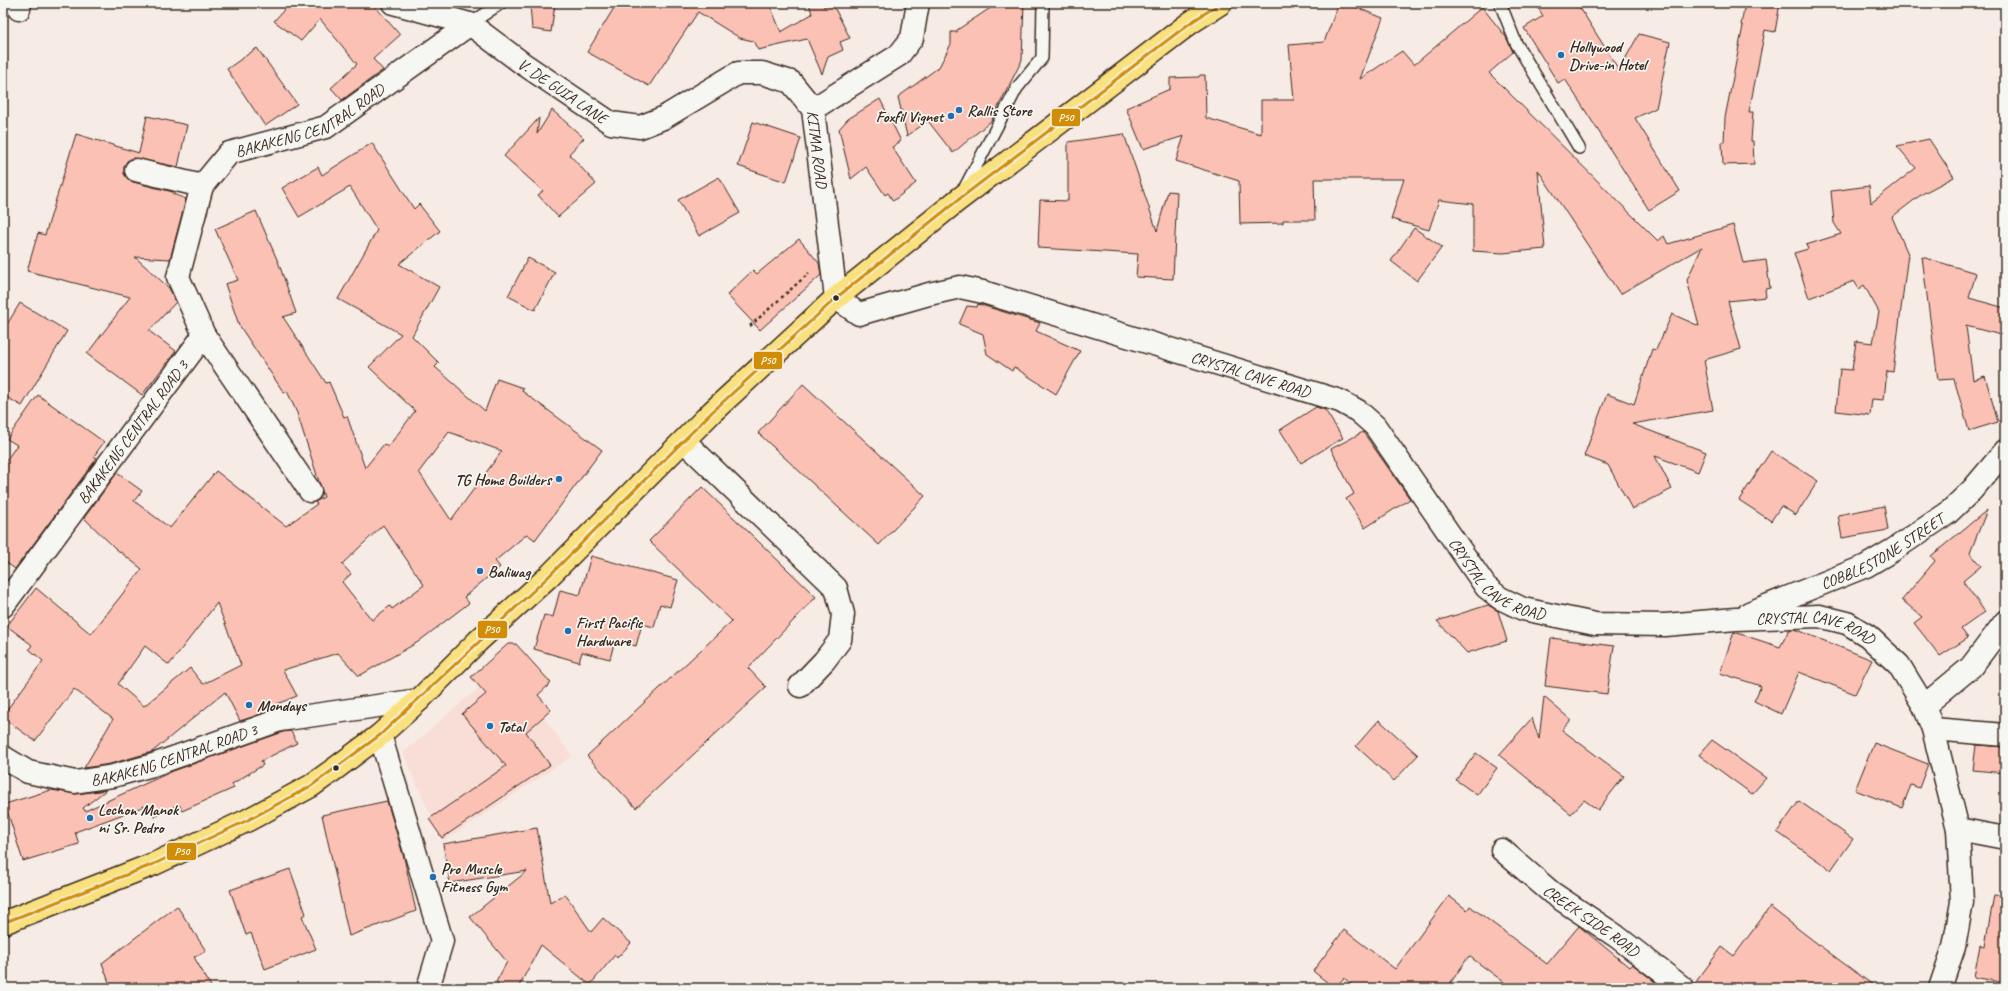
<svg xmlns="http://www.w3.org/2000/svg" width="2008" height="991" viewBox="0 0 2008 991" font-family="Caveat,sans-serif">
  <rect width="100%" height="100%" fill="#f7ebe6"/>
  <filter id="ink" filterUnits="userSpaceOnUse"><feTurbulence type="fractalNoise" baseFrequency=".025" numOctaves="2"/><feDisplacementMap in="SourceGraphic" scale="8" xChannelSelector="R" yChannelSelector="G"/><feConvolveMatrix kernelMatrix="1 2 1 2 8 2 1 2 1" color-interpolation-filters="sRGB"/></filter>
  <g filter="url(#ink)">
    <polygon fill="#f8ded7" points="505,665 572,756 443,842 403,753"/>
    <g fill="#fcc1b5" stroke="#3b2a1e" fill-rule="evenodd">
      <polygon points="290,3 372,3 400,35 373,59 383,70 342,100 331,88 357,64 320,19 301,41 274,21"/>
      <polygon points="617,3 769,3 781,32 812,14 809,3 822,3 824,7 832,3 850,38 840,42 843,50 828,57 822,74 807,39 758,50 753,41 740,38 698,12 649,86 587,52"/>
      <polygon points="998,3 1024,3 1022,60 991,121 953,153 928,121 907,136 898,97 939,67 951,44 951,32 957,32 957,30"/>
      <polygon points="1339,3 1345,3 1383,18 1360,79 1402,51 1414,65 1482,7 1506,37 1513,52 1489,73 1658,241 1664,236 1668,244 1733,225 1743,263 1766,260 1770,288 1765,289 1766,297 1728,301 1741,349 1704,360 1713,410 1632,424 1706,452 1698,472 1655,456 1672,489 1632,509 1608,465 1584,456 1607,394 1634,404 1652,349 1656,350 1672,314 1699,326 1687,280 1702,247 1620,294 1538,170 1545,249 1503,253 1473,251 1473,204 1439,200 1429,230 1391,219 1404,179 1314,179 1315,220 1283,220 1283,223 1240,224 1239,181 1176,161 1184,136 1143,149 1126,108 1170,89 1170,78 1199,77 1200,75 1205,75 1206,118 1261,134 1261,100 1294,100 1289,45 1324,42"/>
      <polygon points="1535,3 1577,3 1619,70 1639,34 1670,42 1656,108 1635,118 1680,191 1649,210 1565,79 1558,83 1524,28 1543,16"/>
      <polygon points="1745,3 1780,3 1775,32 1765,30 1749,112 1753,112 1751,141 1753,141 1754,164 1723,165 1722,142 1724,142 1725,118 1743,26 1741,25"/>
      <polygon points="555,4 551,32 532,29 530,5"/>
      <polygon points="257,48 297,104 265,126 227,69"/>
      <polygon points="880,99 901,141 892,147 916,183 893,201 888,193 885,195 866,167 851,179 839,129 848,119"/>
      <polygon points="552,110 584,138 569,154 596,184 558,217 538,195 543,191 504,156 539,118 537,134"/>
      <polygon points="147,116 187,125 178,167 133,158 127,161 124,167 124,174 128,179 133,182 173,192 173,194 186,199 170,259 135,257 169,288 176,302 149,331 176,351 142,395 87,354 130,297 27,271 38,233 45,235 76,134 139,153"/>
      <polygon points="753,122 801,138 786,182 738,166"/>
      <polygon points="1124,134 1157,231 1168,191 1177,192 1173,279 1136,277 1138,254 1038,248 1040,200 1068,201 1068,142"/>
      <polygon points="1929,139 1954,177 1922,194 1892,217 1908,254 1893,372 1887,371 1884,400 1872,399 1870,415 1836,411 1840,369 1852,370 1856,341 1873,343 1879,312 1864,285 1859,289 1854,281 1809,298 1794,253 1808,249 1806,245 1841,234 1834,223 1831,191 1869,186 1871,203 1916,168 1897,146"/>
      <path d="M372 143 414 209 419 204 440 231 399 264 439 287 412 336 439 363 435 367 485 411 497 379 523 388 522 391 602 450 535 540 527 534 495 561 500 567 464 597 469 603 418 642 359 676 338 653 283 670 297 696 277 704 279 708 240 721 225 692 152 752 110 764 84 768 113 719 74 689 35 741 3 718V715L43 661 29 649 32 645 7 626 36 588 91 634 142 569 115 548 84 518 117 473 142 491 134 501 170 528 216 471 286 526 317 504 315 502 324 497 297 413 287 391 284 393 239 325 225 284 238 280 215 229 256 211 279 264 296 313 283 317 326 383 329 382 344 417 347 416 365 468 384 444 388 447 415 411 369 367 401 334 338 299 377 230 350 187 299 217 282 188 318 167 322 175ZM449 432 502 451 451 520 419 472ZM383 525 424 585 392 609 390 606 372 620 342 582 351 574 342 564ZM217 603 241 665 203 684 190 668 144 706 118 684 145 646 169 665Z"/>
      <polygon points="719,177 740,213 699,236 678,200"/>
      <polygon points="1414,228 1442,247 1417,281 1391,261"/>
      <polygon points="799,239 819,263 821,275 760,330 727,295 753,270 757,274"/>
      <polygon points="1922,257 1976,273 1969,298 2005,308 2005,336 1966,326 1973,380 1985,376 1998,422 1969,431 1954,379 1938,380"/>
      <polygon points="528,258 555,272 535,310 508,296"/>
      <polygon points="20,303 67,331 22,406 3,395 3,331"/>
      <polygon points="978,304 1040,323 1036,331 1080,351 1056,394 1014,367 1012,371 987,354 983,334 959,324 967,306 977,307"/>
      <polygon points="803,384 925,496 879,545 758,433"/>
      <polygon points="38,395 104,442 94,456 97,458 15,569 3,560 3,465 17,445 7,439"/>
      <polygon points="1316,407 1325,410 1343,438 1301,463 1280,430"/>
      <polygon points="1363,432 1410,499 1365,528 1346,499 1354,494 1331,449"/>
      <polygon points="1771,451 1818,481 1796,515 1781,506 1771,521 1739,500"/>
      <polygon points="702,487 816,597 748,668 766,687 636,808 587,756 732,621 649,541"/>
      <polygon points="1884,506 1888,530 1842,538 1838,515"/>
      <polygon points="1987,510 1970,553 1981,566 1963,581 1985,612 1961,629 1968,638 1940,656 1914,623 1922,617 1902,600 1935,561 1931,556"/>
      <polygon points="591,556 678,580 670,607 660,604 654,627 642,624 636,646 615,640 610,659 582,652 579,662 534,649 544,615 553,617 560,590 580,595"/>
      <polygon points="1488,605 1498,611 1507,641 1467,653 1437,621"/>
      <polygon points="1795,629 1872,660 1855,694 1799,672 1781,714 1754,701 1761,686 1720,673 1734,632 1780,647 1789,630"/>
      <polygon points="1551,638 1614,646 1607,694 1545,686"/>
      <polygon points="508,644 516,644 551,683 538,695 551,710 526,732 550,765 442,838 429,819 506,766 462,714 486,694 471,677"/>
      <polygon points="1544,697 1571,720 1562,730 1624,776 1598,810 1584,800 1571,814 1499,755 1532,718 1539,739"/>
      <polygon points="1379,720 1418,755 1394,781 1356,746"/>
      <polygon points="291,731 297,743 261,761 263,765 232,784 234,788 182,811 179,804 154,817 148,805 75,832 79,844 23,861 5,804 51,790 77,794 106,790 83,808 85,811 173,771 283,732"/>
      <polygon points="1712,740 1766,778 1752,794 1699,755"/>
      <polygon points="1874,743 1928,764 1919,788 1911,785 1902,808 1855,790"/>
      <polygon points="1976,745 2005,747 2005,773 1973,770"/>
      <polygon points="1476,753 1497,768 1477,795 1456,780"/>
      <polygon points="387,801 404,858 416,911 349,936 322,815"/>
      <polygon points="1799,801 1853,839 1831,870 1777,832"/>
      <polygon points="537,828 550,903 565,894 591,932 603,918 631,943 617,958 615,955 590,985 541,945 518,988 508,988 496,982 507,962 470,917 527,871 450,883 443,844"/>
      <polygon points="290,869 306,914 302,916 316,949 265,969 251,933 246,935 230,890"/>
      <polygon points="1994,895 2005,896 2005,983 1974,977 1980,945 1985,946"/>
      <polygon points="1449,896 1467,910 1470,906 1547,964 1579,926 1629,967 1632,964 1663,988 1512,988 1469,956 1447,988 1356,988 1344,978 1334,988 1313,971 1344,930 1395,969"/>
      <polygon points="177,906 206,951 194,957 212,988 111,988 102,963"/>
      <polygon points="1770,907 1823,948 1877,988 1695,988 1695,983 1722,947 1734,956"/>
    </g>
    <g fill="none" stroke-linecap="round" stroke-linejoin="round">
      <g stroke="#3b2a1e" stroke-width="14">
        <g id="service">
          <polyline points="1500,3 1516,43 1579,148"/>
          <polyline points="470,24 501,3"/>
          <polyline points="963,191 1017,88 1042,58 1043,3"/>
        </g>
      </g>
      <g stroke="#3b2a1e" stroke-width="25">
        <g id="minor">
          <path id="s1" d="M393 3 470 24 522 63 611 123 640 127 663 118 738 73H762L791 82 813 109"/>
          <path id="s2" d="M918 3 912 38 899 55 813 109 836 298 859 314 929 294 960 287 983 292 1340 401 1358 411 1375 426 1486 587 1500 598 1523 609 1595 624 1665 625 1736 619 1819 616 1847 623 1868 636 1899 665 1924 706 1933 729 1958 829 1962 902 1954 947 1940 988"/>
          <polyline points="19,9 20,3"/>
          <polyline points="136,170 202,186"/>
          <polyline points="684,441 836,588 843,614 840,640 824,661 800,686"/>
          <path id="s3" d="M310 491 204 335 178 277 202 186 229 153 326 127 470 24"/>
          <path id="s4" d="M3 606 204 335"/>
          <path id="s5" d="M1749 613 1866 566 1893 550 1948 513 1972 490 2005 451"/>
          <polyline points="1924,706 1971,667 2005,622"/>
          <polyline points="1933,729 2005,735"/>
          <polyline points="380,735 442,941 428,988"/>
          <path id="s6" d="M3 757 28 772 75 782 113 776 153 765 280 720 419 700"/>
          <polyline points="1958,829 2005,838"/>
          <path id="s7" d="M1502 850 1552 893 1616 936 1683 988"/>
        </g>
      </g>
      <g stroke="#3b2a1e" stroke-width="25">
        <polyline id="primary" points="3,923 154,864 248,820 311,786 336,768 380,735 419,700 478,641 548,577 712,412 836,298 958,200 1190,23 1221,3"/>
      </g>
      <polyline stroke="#3b2a1e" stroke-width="2.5" stroke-dasharray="3 3" stroke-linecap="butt" points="750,326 809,273"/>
      <use href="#service" stroke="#f6f6f2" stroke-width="11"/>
      <use href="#minor" stroke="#f6f6f2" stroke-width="22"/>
      <use href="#primary" stroke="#fae180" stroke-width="22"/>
      <g stroke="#f6f6f2" stroke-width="6">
        <polyline id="bus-1" points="3,923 154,864 248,820 311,786 380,735 548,577 712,412 836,298 958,200 1190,23 1221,3"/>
      </g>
      <use href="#bus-1" stroke="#d18d06" stroke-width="3"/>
    </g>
  </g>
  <g fill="#1f6fb2" stroke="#f6f6f2" stroke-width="1.5">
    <circle cx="1561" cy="55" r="4"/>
    <circle cx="959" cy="110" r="4"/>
    <circle cx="951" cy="116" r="4"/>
    <circle cx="559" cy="479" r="4"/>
    <circle cx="480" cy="571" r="4"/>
    <circle cx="568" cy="631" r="4"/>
    <circle cx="249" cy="705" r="4"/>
    <circle cx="490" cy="726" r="4"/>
    <circle cx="90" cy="818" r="4"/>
    <circle cx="433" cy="877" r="4"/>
  </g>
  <g fill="#3b2a1e" stroke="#f6f6f2" stroke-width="1.5">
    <circle cx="836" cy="298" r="3.5"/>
    <circle cx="336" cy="768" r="3.5"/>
  </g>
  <g text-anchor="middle" stroke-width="3.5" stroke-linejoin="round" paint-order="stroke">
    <g font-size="16" font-weight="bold" fill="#3b2a1e" stroke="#f6f6f2" text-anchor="start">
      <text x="1569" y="52">Hollywood<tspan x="1569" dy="18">Drive-in Hotel</tspan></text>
      <text x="967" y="116">Rallis Store</text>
      <text x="943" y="122" text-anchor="end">Foxfil Vignet</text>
      <text x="551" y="485" text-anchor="end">TG Home Builders</text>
      <text x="488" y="577">Baliwag</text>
      <text x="576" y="628">First Pacific<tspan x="576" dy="18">Hardware</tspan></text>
      <text x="257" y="711">Mondays</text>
      <text x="498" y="732">Total</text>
      <text x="98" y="815">Lechon Manok<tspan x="98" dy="18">ni Sr. Pedro</tspan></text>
      <text x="441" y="874">Pro Muscle<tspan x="441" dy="18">Fitness Gym</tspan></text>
    </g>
    <g font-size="16" fill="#3b2a1e" stroke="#f6f6f2">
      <text dy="6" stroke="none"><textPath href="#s1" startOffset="194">V. DE GUIA LANE</textPath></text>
      <text dy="6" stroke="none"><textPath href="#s3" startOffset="477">BAKAKENG CENTRAL ROAD</textPath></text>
      <text dy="6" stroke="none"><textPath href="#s2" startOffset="199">KITMA ROAD</textPath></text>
      <text dy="6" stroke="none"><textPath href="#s2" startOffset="785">CRYSTAL CAVE ROAD</textPath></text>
      <text dy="6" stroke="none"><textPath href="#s4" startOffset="217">BAKAKENG CENTRAL ROAD 3</textPath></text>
      <text dy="6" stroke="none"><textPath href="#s5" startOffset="147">COBBLESTONE STREET</textPath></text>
      <text dy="6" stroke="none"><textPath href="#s2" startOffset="1121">CRYSTAL CAVE ROAD</textPath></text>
      <text dy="6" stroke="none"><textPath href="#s2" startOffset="1457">CRYSTAL CAVE ROAD</textPath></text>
      <text dy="6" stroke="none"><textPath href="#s6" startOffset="180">BAKAKENG CENTRAL ROAD 3</textPath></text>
      <text dy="6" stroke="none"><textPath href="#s7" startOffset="114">CREEK SIDE ROAD</textPath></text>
    </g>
  </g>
  <g stroke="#f6f6f2" stroke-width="1.5">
    <rect x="1051" y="108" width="30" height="19" rx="4" fill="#d18d06"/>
    <rect x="753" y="351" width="30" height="19" rx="4" fill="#d18d06"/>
    <rect x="477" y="620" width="31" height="19" rx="4" fill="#d18d06"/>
    <rect x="166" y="842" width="31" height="19" rx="4" fill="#d18d06"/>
  </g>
  <g font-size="11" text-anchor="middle" font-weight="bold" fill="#fff">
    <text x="1066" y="121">P50</text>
    <text x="768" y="364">P50</text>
    <text x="492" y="633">P50</text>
    <text x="182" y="855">P50</text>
  </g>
  <rect width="2008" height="991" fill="none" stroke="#f6f6f2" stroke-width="16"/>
  <rect x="8" y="8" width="1992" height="975" fill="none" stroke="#3b2a1e" stroke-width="1.5" filter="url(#ink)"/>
</svg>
